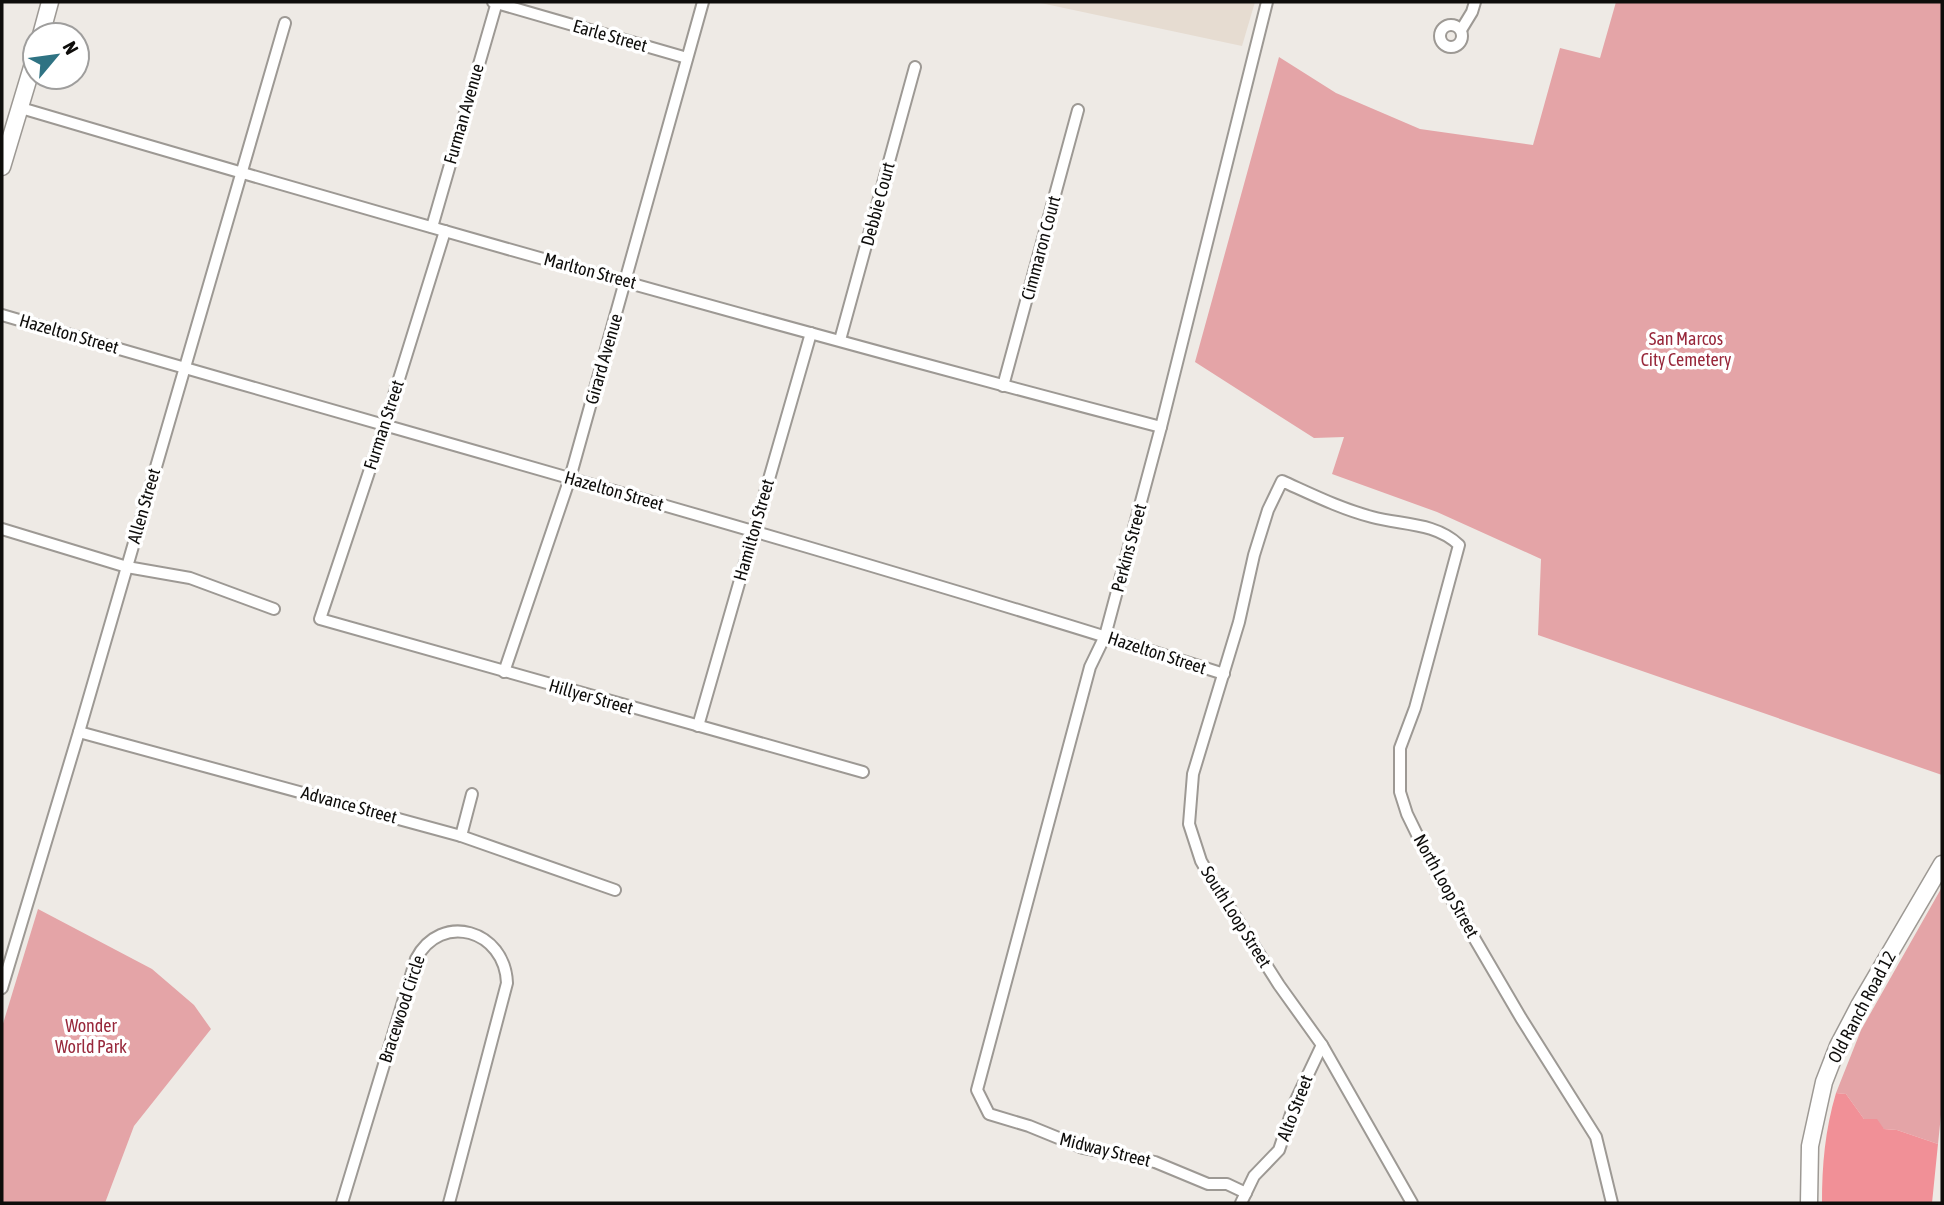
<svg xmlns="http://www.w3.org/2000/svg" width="1944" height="1205" viewBox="0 0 1944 1205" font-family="'Asap Condensed',sans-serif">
  <rect width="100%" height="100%" fill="#eeeae5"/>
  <polygon fill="#e6dcd1" points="1036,2 1255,2 1242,46"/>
  <g fill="#e4a4a7">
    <polygon points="1616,2 1942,2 1942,775 1538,635 1541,559 1437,512 1332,474 1344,437 1314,438 1195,362 1279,57 1336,93 1420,129 1533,145 1560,48 1600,58"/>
    <polygon points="1942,887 1942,1105 1938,1144 1897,1130 1884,1129 1864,1119 1846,1094 1836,1093 1861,1030"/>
    <polygon points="38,909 152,969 194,1005 211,1029 134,1126 105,1203 2,1203 2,1027"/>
  </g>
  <path fill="#f19097" d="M1836 1093 1846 1094 1864 1119H1877L1884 1129 1897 1130 1938 1144 1932 1203H1822C1822 1165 1825 1130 1836 1093Z"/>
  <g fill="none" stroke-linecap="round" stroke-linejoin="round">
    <g stroke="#9d9994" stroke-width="14">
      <g id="street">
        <polyline points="493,2 687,58"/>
        <circle cx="1451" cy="36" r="11"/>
        <polyline points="1461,30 1472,12 1475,2"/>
        <path d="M21 108C399 220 779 327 1161 427"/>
        <polyline points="432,227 497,2"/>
        <polyline points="445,231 385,424 320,619 863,772"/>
        <path d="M2 315C409 434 819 545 1224 674"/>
        <polyline points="840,340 915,67"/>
        <polyline points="1003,386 1078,110"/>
        <polyline points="2,529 127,567 190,578 274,609"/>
        <polyline points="504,672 570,478 703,2"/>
        <polyline points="698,726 811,333"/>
        <polyline points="79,732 461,836 615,890"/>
        <polyline points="461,836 472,794"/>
        <polyline points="2,988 79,732 285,23"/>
        <polyline points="1246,1193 1227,1184 1208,1184 1155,1162 1083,1148 1029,1126 989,1114 977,1090 1090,667 1105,636 1161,427 1267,2"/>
        <path d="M342 1203 416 959C441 911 505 930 507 983L449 1203"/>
        <polyline points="1241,1203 1254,1176 1279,1150 1295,1102 1322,1045"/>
        <path d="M1412 1203 1322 1045 1279 985 1212 880 1201 861 1189 824 1193 774 1239 622 1254 555 1268 510 1282 481C1311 494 1341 509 1372 517 1401 525 1435 522 1459 545L1415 708 1400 748V792L1407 814 1428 857 1456 907 1521 1018 1596 1137 1612 1203"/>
      </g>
    </g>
    <g stroke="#9d9994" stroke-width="19">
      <g id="secondary">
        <polyline points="41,35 50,2"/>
        <polyline points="2,167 35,57"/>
        <polyline points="1809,1203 1810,1146 1824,1082 1838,1046 1860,1004 1942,864"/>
      </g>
    </g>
    <use href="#street" stroke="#fff" stroke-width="10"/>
    <use href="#secondary" stroke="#fff" stroke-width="16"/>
  </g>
  <g text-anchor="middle" stroke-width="7" stroke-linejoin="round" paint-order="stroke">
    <g font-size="18" fill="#0e0d0b" stroke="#fff">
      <text transform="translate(610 36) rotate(16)" y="6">Earle Street</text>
      <text transform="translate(464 114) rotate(-74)" y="6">Furman Avenue</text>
      <text transform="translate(878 204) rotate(-75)" y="6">Debbie Court</text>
      <text transform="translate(1041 248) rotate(-75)" y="6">Cimmaron Court</text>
      <text transform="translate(590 271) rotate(15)" y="6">Marlton Street</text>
      <text transform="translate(69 334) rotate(16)" y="6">Hazelton Street</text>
      <text transform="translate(604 359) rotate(-74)" y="6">Girard Avenue</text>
      <text transform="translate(384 425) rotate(-72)" y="6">Furman Street</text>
      <text transform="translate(614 491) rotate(16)" y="6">Hazelton Street</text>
      <text transform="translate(144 506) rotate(-74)" y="6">Allen Street</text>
      <text transform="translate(754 530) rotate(-74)" y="6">Hamilton Street</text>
      <text transform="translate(1129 548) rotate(-75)" y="6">Perkins Street</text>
      <text transform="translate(1157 653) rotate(18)" y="6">Hazelton Street</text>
      <text transform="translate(591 697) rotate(16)" y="6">Hillyer Street</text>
      <text transform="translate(349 805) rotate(15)" y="6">Advance Street</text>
      <text transform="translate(1446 886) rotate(61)" y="6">North Loop Street</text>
      <text transform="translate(1236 917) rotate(58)" y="6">South Loop Street</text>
      <text transform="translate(1862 1007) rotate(-62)" y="6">Old Ranch Road 12</text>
      <text transform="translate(402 1009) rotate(-72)" y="6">Bracewood Circle</text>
      <text transform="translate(1295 1108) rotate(-69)" y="6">Alto Street</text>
      <text transform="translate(1105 1150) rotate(14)" y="6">Midway Street</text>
    </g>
    <g font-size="18" fill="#98283b" stroke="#fff">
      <text x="1686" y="345">San Marcos<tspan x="1686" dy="21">City Cemetery</tspan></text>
      <text x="91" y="1032">Wonder<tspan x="91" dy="21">World Park</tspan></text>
    </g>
  </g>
  <rect width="1944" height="1205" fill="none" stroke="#0e0d0b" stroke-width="7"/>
  <g transform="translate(56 56) rotate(61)"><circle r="33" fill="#ffffff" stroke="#9f9e9d" stroke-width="2"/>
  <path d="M0-5L12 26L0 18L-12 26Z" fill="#2f7383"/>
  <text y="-10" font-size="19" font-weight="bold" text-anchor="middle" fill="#0e0d0b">N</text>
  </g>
</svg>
